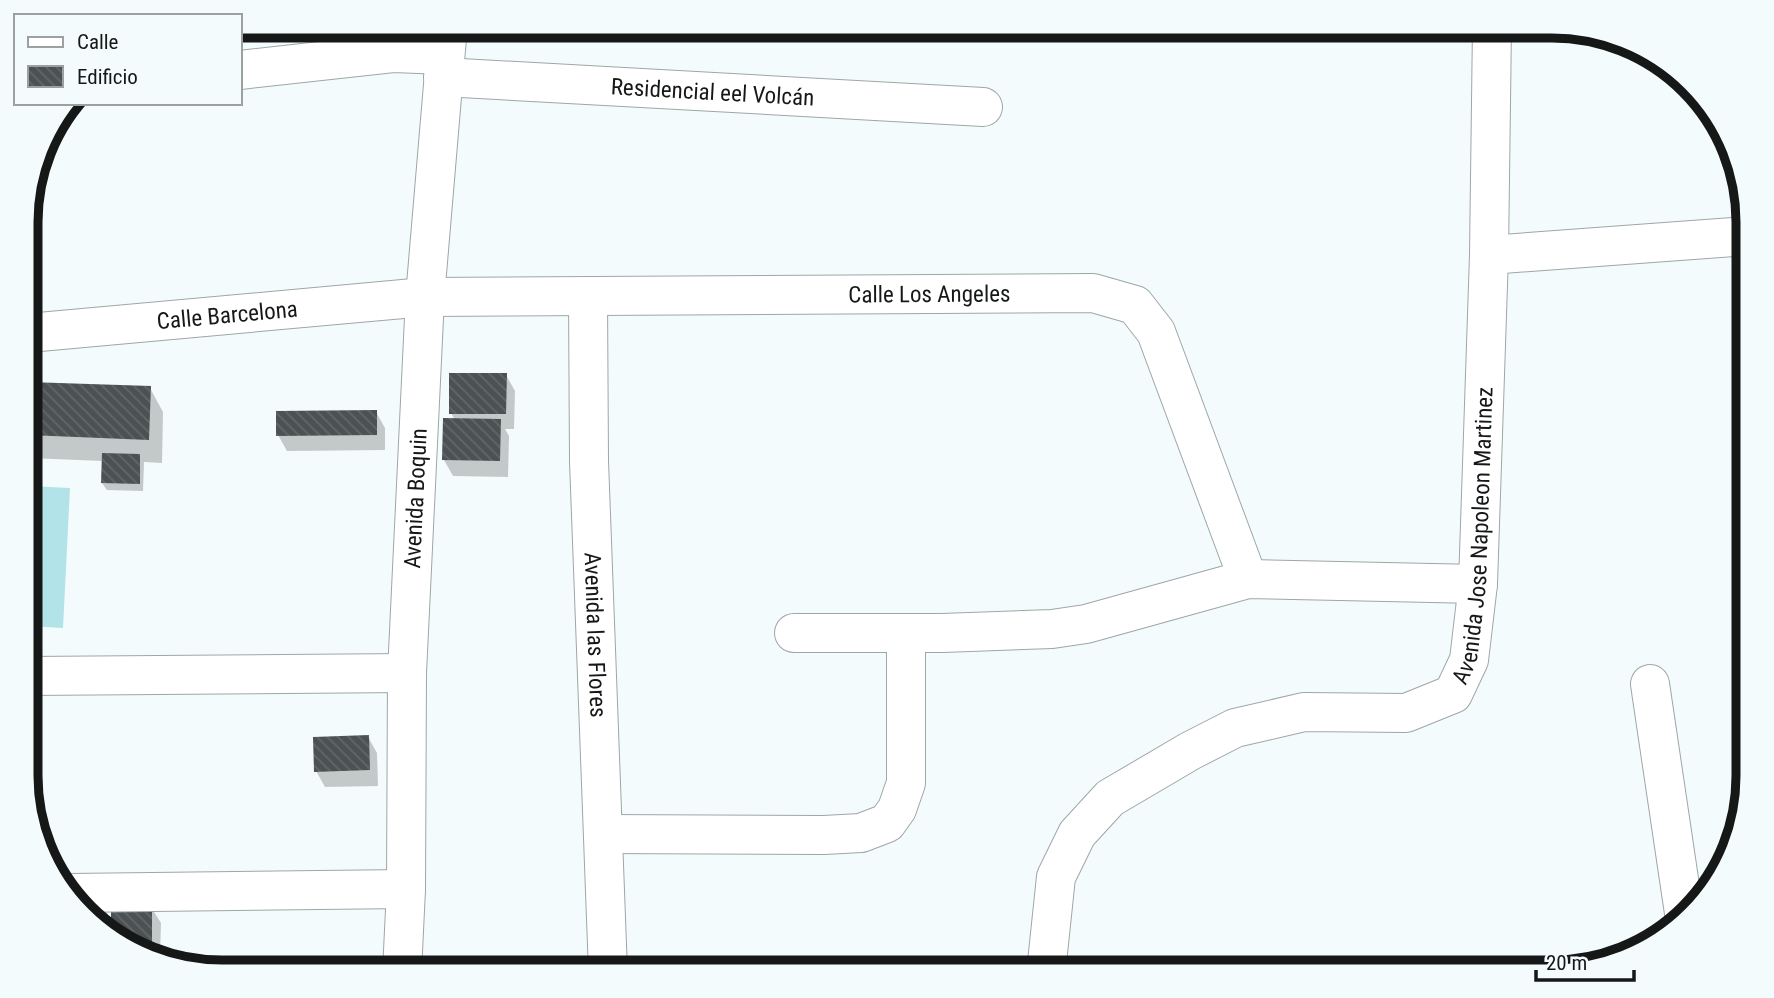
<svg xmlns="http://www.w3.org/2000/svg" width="1774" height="998" viewBox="0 0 1774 998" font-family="'Roboto Condensed',sans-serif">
  <defs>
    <pattern id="building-back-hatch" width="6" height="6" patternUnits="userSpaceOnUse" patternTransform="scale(1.75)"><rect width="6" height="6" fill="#4c5253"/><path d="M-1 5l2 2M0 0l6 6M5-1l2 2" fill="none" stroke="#626768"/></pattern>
  </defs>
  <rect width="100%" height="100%" fill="#f4fbfc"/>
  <polygon fill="#b1e3e9" points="28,486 70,488 63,628 28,626"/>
  <g fill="#0003">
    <polygon points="506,375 515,391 514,429 505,429 509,436 508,477 453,476 444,460 455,420 451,413"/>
    <polygon points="28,384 150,388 163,412 162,463 144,462 143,491 107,490 102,483 103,461 28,458"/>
    <polygon points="376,412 385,428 385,450 287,451 278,435"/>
    <polygon points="368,737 377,753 378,786 325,787 316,771"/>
    <polygon points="79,902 101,903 113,923 151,907 161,923 160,955 125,946"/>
  </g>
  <g fill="url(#building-back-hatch)">
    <polygon points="449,373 507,373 506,414 449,414"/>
    <polygon points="28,382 151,386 149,440 28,435"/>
    <polygon points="377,410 377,435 276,436 276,411"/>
    <polygon points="443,418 501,419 500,461 442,460"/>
    <polygon points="102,453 140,454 140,484 101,483"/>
    <polygon points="369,735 370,770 314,772 313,737"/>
    <polygon points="111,904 152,905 152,953 125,946 111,933"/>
  </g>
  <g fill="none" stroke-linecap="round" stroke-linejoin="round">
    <g stroke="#9fa6a7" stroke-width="40">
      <g id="minor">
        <polyline points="240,70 393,53 445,55"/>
        <path id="s1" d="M443 77 983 107"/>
        <polyline points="1489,255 1747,236"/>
        <path id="s2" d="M588 297 589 461 608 972"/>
        <path id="s3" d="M28 333 425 297 1093 293 1135 305 1156 332 1248 579"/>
        <polyline points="794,633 942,633 1052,629 1086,624 1248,579 1478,584"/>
        <polyline points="28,676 407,673"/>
        <polyline points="1650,684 1684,913"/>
        <polyline points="603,834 824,835 861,833 887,823 897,809 906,783 906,633"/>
        <polyline points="69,893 406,889"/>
        <path id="s4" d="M402 972 406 889 407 673 425 297 448 26"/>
        <path id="s5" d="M1046 972 1056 877 1077 834 1110 798 1190 751 1235 728 1304 712 1406 713 1453 694 1469 660 1478 584 1489 255 1492 26"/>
      </g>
    </g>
    <use href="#minor" stroke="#fff" stroke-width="38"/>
  </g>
  <g text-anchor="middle" stroke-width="7" stroke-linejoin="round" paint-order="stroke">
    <g font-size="23" fill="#161818" stroke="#f4fbfc">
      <text dy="8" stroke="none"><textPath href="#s1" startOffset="270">Residencial eel Volcán</textPath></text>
      <text dy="8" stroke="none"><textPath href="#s3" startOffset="903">Calle Los Angeles</textPath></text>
      <text dy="8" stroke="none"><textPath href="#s3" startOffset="200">Calle Barcelona</textPath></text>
      <text dy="8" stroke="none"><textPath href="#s4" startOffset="474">Avenida Boquin</textPath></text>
      <text dy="8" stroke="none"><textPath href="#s5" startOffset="721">Avenida Jose Napoleon Martinez</textPath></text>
      <text dy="8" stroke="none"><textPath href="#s2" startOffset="338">Avenida las Flores</textPath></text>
    </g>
  </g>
  <path d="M0 0H1774V998H0ZM222 38H1552A184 184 0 0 1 1736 222V776A184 184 0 0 1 1552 960H222A184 184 0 0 1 38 776V222A184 184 0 0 1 222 38Z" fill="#f4fbfc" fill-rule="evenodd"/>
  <path fill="none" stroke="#161818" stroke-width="9" d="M222 38H1552A184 184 0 0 1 1736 222V776A184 184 0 0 1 1552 960H222A184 184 0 0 1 38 776V222A184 184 0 0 1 222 38Z"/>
  <rect x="14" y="14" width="228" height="91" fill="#f4fbfc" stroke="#9ba0a1" stroke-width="2"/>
  <rect x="28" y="37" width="35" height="10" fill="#ffffff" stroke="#9ba0a1" stroke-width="2"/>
  <text x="77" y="49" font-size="21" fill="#161818">Calle</text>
  <rect x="28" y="66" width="35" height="21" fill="url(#building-back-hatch)" stroke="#9ba0a1" stroke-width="2"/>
  <text x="77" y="84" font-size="21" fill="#161818">Edificio</text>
  <path d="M1536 970v10h98v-10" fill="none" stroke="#161818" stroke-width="3.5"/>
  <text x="1546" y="970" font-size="21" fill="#161818" stroke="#f4fbfc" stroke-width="5" paint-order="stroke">20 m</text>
</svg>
